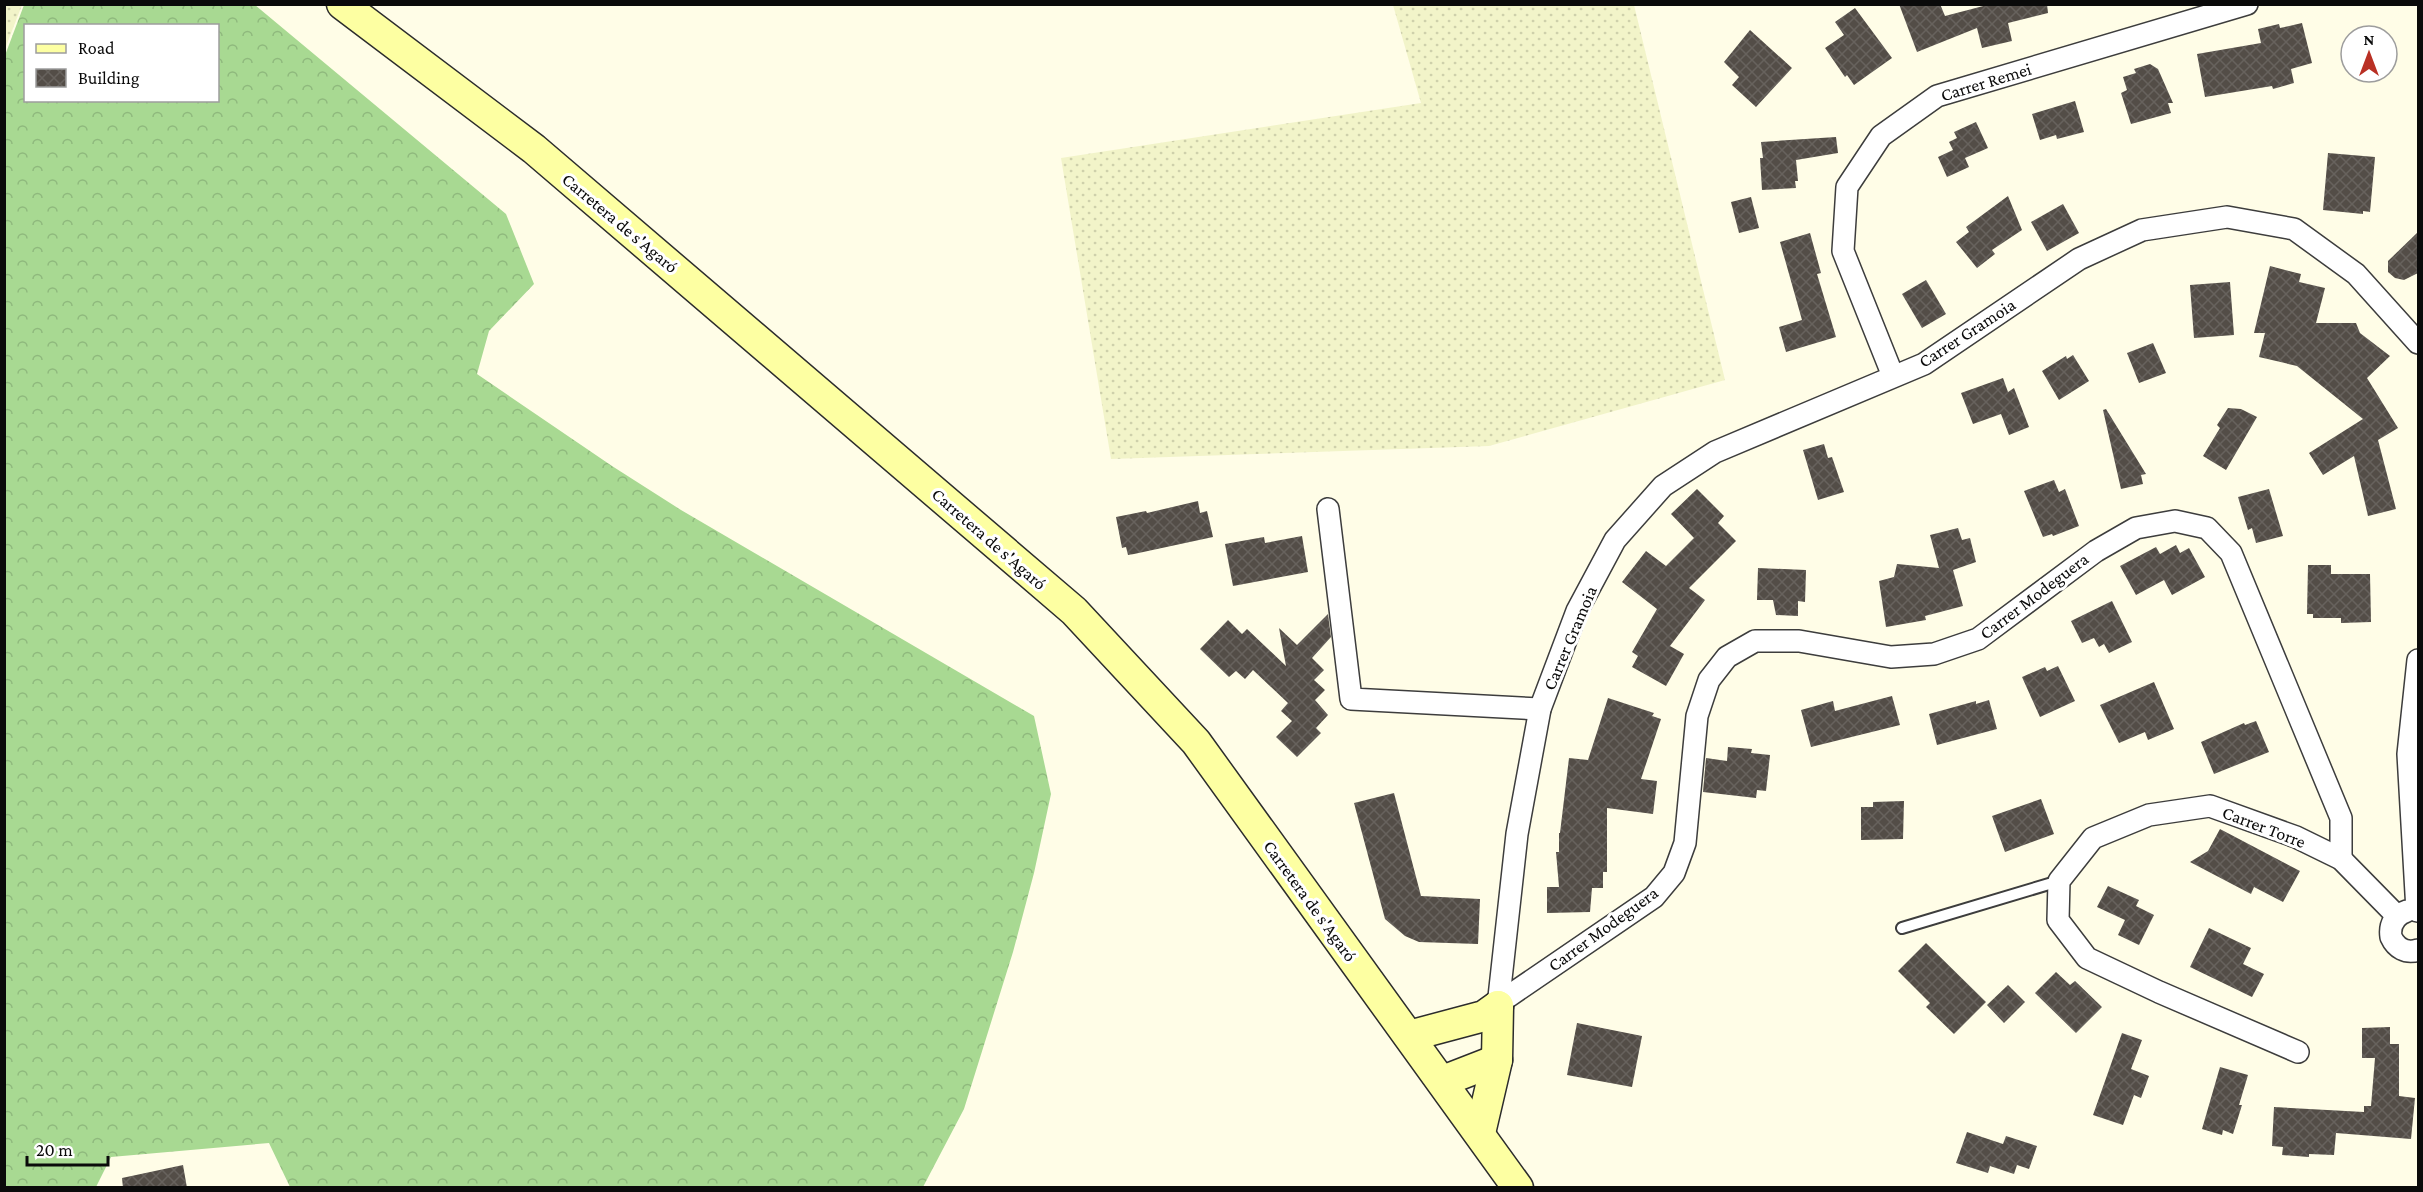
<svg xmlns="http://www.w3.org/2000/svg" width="2423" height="1192" viewBox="0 0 2423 1192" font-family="'Crimson Pro',serif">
  <defs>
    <pattern id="farmland-dots" width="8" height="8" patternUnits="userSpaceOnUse" patternTransform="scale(1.5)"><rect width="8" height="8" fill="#f2f4c9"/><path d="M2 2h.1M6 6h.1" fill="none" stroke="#ced0ab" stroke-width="1.8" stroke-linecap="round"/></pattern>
    <pattern id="forest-crowns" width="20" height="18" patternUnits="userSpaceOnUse" patternTransform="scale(1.5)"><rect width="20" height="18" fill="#a8d992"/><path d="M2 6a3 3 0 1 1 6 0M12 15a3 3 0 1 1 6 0" fill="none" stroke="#8fb97d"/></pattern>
    <pattern id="building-cross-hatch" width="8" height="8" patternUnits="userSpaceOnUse" patternTransform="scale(1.5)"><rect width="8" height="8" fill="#534d47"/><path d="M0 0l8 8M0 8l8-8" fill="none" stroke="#67625d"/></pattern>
  </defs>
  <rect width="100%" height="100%" fill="#fffde7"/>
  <g fill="url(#farmland-dots)">
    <polygon points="5,4 22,5 5,49 4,5"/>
    <polygon points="1393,5 1634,5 1725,380 1489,446 1111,459 1061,158 1421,103"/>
  </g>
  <path fill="url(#forest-crowns)" fill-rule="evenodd" d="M24 5H255L506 214 534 284 489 331 477 374 612 466 681 510 1034 716 1051 794 1034 873 1013 952 964 1109 923 1187H290L269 1143 111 1157 96 1187H5L4 58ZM26 26H218V100H26Z"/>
  <g fill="url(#building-cross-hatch)">
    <polygon points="1899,4 1940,4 1945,16 1991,4 2047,4 2048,13 2008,23 2012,41 1982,48 1977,28 1917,52"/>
    <polygon points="1855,8 1892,58 1854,85 1847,75 1845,77 1825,48 1844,35 1835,22"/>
    <polygon points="2302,23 2312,63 2291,69 2294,83 2273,89 2272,86 2205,97 2197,54 2261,43 2258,29 2279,24 2280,28"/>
    <polygon points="1750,30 1792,68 1756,107 1732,85 1739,77 1724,62"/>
    <polygon points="2150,64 2158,69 2173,103 2168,103 2171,113 2131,124 2121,93 2127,90 2123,77 2136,73 2134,69"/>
    <polygon points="2075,101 2084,132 2057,139 2056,135 2040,140 2032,114"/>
    <polygon points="1976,122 1988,148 1965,158 1969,167 1947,177 1938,157 1953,150 1949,142 1957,138 1954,132"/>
    <polygon points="1836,137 1838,153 1796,160 1798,181 1795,181 1796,188 1762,190 1760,158 1763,158 1761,142"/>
    <polygon points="2328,153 2375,157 2370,212 2363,211 2363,214 2323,210"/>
    <polygon points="2008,196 2022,230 1992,250 1995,254 1977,268 1956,242 1969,232 1966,227"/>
    <polygon points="1751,197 1759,228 1739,233 1731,202"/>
    <polygon points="2063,204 2079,233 2047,251 2031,222"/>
    <polygon points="2418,232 2418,273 2404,280 2395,278 2388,272 2388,261"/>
    <polygon points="1810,233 1821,273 1817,274 1836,337 1786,352 1779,327 1802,320 1780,242"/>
    <polygon points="2270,266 2301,274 2299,282 2325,288 2316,323 2356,323 2360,333 2390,356 2367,378 2398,428 2378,440 2396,509 2368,516 2354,456 2323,475 2309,453 2363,419 2297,366 2259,357 2265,333 2254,333"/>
    <polygon points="1926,280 1946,314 1922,328 1902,294"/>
    <polygon points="2230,282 2234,335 2194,338 2190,285"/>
    <polygon points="2153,343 2166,373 2139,383 2127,353"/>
    <polygon points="2073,355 2089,381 2059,400 2042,371 2066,356 2067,359"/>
    <polygon points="2003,378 2008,392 2014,388 2029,427 2009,435 2001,414 1973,424 1961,393"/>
    <polygon points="2228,408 2241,409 2257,417 2226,470 2203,456 2220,428 2217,425"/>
    <polygon points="2106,409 2146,474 2141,475 2143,484 2121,489 2103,410"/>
    <polygon points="1824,444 1828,458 1832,457 1844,492 1818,500 1803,450"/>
    <polygon points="2054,480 2059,492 2065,489 2079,526 2053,536 2052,534 2043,537 2024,491"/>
    <polygon points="1697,489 1724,516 1718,523 1736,541 1689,588 1705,600 1670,646 1684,654 1666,686 1632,667 1638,656 1632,652 1657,609 1622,582 1646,551 1666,566 1694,538 1671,514"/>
    <polygon points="2269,489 2283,536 2256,543 2252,528 2248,530 2238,497"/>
    <polygon points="1198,501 1200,513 1207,511 1213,537 1134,554 1128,555 1126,547 1122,548 1116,517 1146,511 1147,513"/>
    <polygon points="1958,528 1962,540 1970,538 1976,562 1953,570 1963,606 1925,616 1926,620 1886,627 1879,581 1894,577 1897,564 1939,568 1930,535"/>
    <polygon points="1302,536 1308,572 1233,586 1225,544 1264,537 1265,543"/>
    <polygon points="2176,545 2180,553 2189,548 2205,577 2172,595 2164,580 2136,595 2120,566 2156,547 2160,554"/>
    <polygon points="2308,565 2331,565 2331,574 2370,574 2371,622 2341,623 2341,618 2313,618 2313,614 2307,614"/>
    <polygon points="1758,568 1806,570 1805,602 1798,601 1798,616 1776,615 1773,600 1757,600"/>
    <polygon points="2112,601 2132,642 2109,653 2104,644 2099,647 2094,638 2082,643 2071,621"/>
    <polygon points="1328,614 1331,637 1312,658 1324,670 1314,680 1325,690 1315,700 1328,715 1316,728 1321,733 1297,757 1276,737 1292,721 1281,711 1288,703 1253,670 1245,679 1236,671 1229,677 1200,649 1228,620 1242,634 1247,629 1286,666 1279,628 1297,645"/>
    <polygon points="2058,666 2075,701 2040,717 2022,677 2045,667 2047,671"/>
    <polygon points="2154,682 2174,729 2148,740 2145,732 2119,743 2100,705"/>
    <polygon points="1892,696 1900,725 1811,747 1801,710 1833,701 1835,711"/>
    <polygon points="1608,698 1654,713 1652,716 1661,719 1641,779 1657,781 1653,814 1607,808 1607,872 1603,872 1603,888 1592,888 1590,912 1547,913 1547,887 1559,887 1556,852 1559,852 1559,833 1560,833 1569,758 1588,760"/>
    <polygon points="1989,700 1997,729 1937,745 1929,714 1976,701 1976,704"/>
    <polygon points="2256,721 2269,752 2214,774 2201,742 2244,723 2245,725"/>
    <polygon points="1728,747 1752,749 1751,753 1770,755 1766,791 1757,790 1756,798 1703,792 1706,758 1727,761"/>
    <polygon points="1394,793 1421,896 1480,899 1478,944 1419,942 1405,936 1385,919 1354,803"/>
    <polygon points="2041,799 2054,834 2005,852 1992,816"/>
    <polygon points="1904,801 1903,839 1861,840 1861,807 1873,807 1873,802"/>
    <polygon points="2220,829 2300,871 2283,902 2254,887 2251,894 2190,862 2208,851"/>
    <polygon points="2108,886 2139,900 2136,906 2154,915 2139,945 2118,935 2125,920 2097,907"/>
    <polygon points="2209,928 2251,948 2243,964 2264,974 2252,997 2190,967"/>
    <polygon points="1926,943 1986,1002 1954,1034 1926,1007 1930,1003 1898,971"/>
    <polygon points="2056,972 2070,985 2075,981 2102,1007 2076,1033 2035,993"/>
    <polygon points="2008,985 2025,1002 2004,1023 1987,1005"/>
    <polygon points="1577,1023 1642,1036 1632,1087 1567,1075"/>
    <polygon points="2390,1027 2390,1044 2399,1044 2399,1096 2415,1098 2411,1139 2336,1133 2334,1155 2309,1154 2309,1157 2282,1155 2283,1147 2272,1146 2274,1107 2364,1112 2364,1106 2371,1106 2375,1058 2362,1058 2362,1028"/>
    <polygon points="2122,1033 2142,1040 2131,1069 2149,1076 2141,1098 2134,1095 2123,1125 2093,1115"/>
    <polygon points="2220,1067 2248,1075 2239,1105 2242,1105 2233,1134 2223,1130 2222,1135 2202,1129"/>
    <polygon points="1967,1132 2003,1144 2006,1136 2037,1146 2029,1169 2017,1165 2014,1174 1990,1166 1988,1173 1956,1163"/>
    <polygon points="183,1165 187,1188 123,1188 122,1178"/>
  </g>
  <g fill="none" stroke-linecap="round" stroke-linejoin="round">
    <g stroke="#3d3d3d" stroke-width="14">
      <polyline id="lane" points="1902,928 2059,881"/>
    </g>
    <g stroke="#3d3d3d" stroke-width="24">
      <g id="street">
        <polyline points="1893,376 1843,251 1847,187 1881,136 1937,96 2247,4"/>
        <polyline points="1328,509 1351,699 1540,709"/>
        <path d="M2407 911C2395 915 2389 924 2391 937 2396 948 2406 954 2418 950"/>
        <polyline points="2417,911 2408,754 2418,660"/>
        <polyline points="1499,999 1509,996 1654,897 1674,873 1685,843 1697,716 1709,680 1727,657 1755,641 1799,641 1891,657 1934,654 1978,639 2096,551 2136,528 2175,521 2207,528 2231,553 2341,818 2341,859"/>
        <polyline points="1498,1006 1517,834 1540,709 1577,611 1615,540 1663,486 1715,452 1924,364 2079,259 2142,230 2227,217 2294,229 2356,274 2418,343"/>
        <polyline points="2298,1052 2159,992 2087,958 2058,920 2059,881 2093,838 2149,815 2210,806 2296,837 2341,859 2397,916"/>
      </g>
    </g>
    <g stroke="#2c2c2c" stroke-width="33">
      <g id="secondary">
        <polyline points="342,4 534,149 1074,611 1196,742 1518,1188"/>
        <polyline points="1409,1036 1484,1016 1498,1006"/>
        <polyline points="1443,1081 1497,1060"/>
        <polyline points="1480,1133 1497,1060 1498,1006"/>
      </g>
    </g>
    <use href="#lane" stroke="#fff" stroke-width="10"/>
    <use href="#street" stroke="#fff" stroke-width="21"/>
    <use href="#secondary" stroke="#fdffa2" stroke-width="30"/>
  </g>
  <g text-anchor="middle" stroke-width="6" stroke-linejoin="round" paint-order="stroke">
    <g font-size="18" fill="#0a0a0a" stroke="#fff">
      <text transform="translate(1986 82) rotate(-17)" y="6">Carrer Remei</text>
      <text transform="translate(620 223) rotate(40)" y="6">Carretera de s'Agaró</text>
      <text transform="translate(1967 333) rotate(-33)" y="6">Carrer Gramoia</text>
      <text transform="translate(989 539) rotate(41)" y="6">Carretera de s'Agaró</text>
      <text transform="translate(2034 596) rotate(-37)" y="6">Carrer Modeguera</text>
      <text transform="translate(1570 638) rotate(-67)" y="6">Carrer Gramoia</text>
      <text transform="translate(2264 827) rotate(21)" y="6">Carrer Torre</text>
      <text transform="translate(1310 901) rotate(54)" y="6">Carretera de s'Agaró</text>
      <text transform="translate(1603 929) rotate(-36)" y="6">Carrer Modeguera</text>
    </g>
  </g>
  <rect width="2423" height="1192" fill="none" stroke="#0a0a0a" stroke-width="12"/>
  <rect x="24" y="24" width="195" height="78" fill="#ffffff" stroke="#9d9d9d" stroke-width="1.5"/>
  <rect x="36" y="44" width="30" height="9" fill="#fdffa2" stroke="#9d9d9d" stroke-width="1.5"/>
  <text x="78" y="54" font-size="18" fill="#0a0a0a">Road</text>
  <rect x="36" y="69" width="30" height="18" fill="url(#building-cross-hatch)" stroke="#9d9d9d" stroke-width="1.5"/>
  <text x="78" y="84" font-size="18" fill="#0a0a0a">Building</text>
  <g transform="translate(2369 54)"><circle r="28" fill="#ffffff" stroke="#9d9d9d" stroke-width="1.5"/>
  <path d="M0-4.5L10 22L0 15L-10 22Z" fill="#b93024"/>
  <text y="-9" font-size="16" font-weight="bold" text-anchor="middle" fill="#0a0a0a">N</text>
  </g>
  <path d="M27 1156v9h81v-9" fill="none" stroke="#0a0a0a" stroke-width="3"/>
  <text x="36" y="1156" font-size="18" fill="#0a0a0a" stroke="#ffffff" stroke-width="4.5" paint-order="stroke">20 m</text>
</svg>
